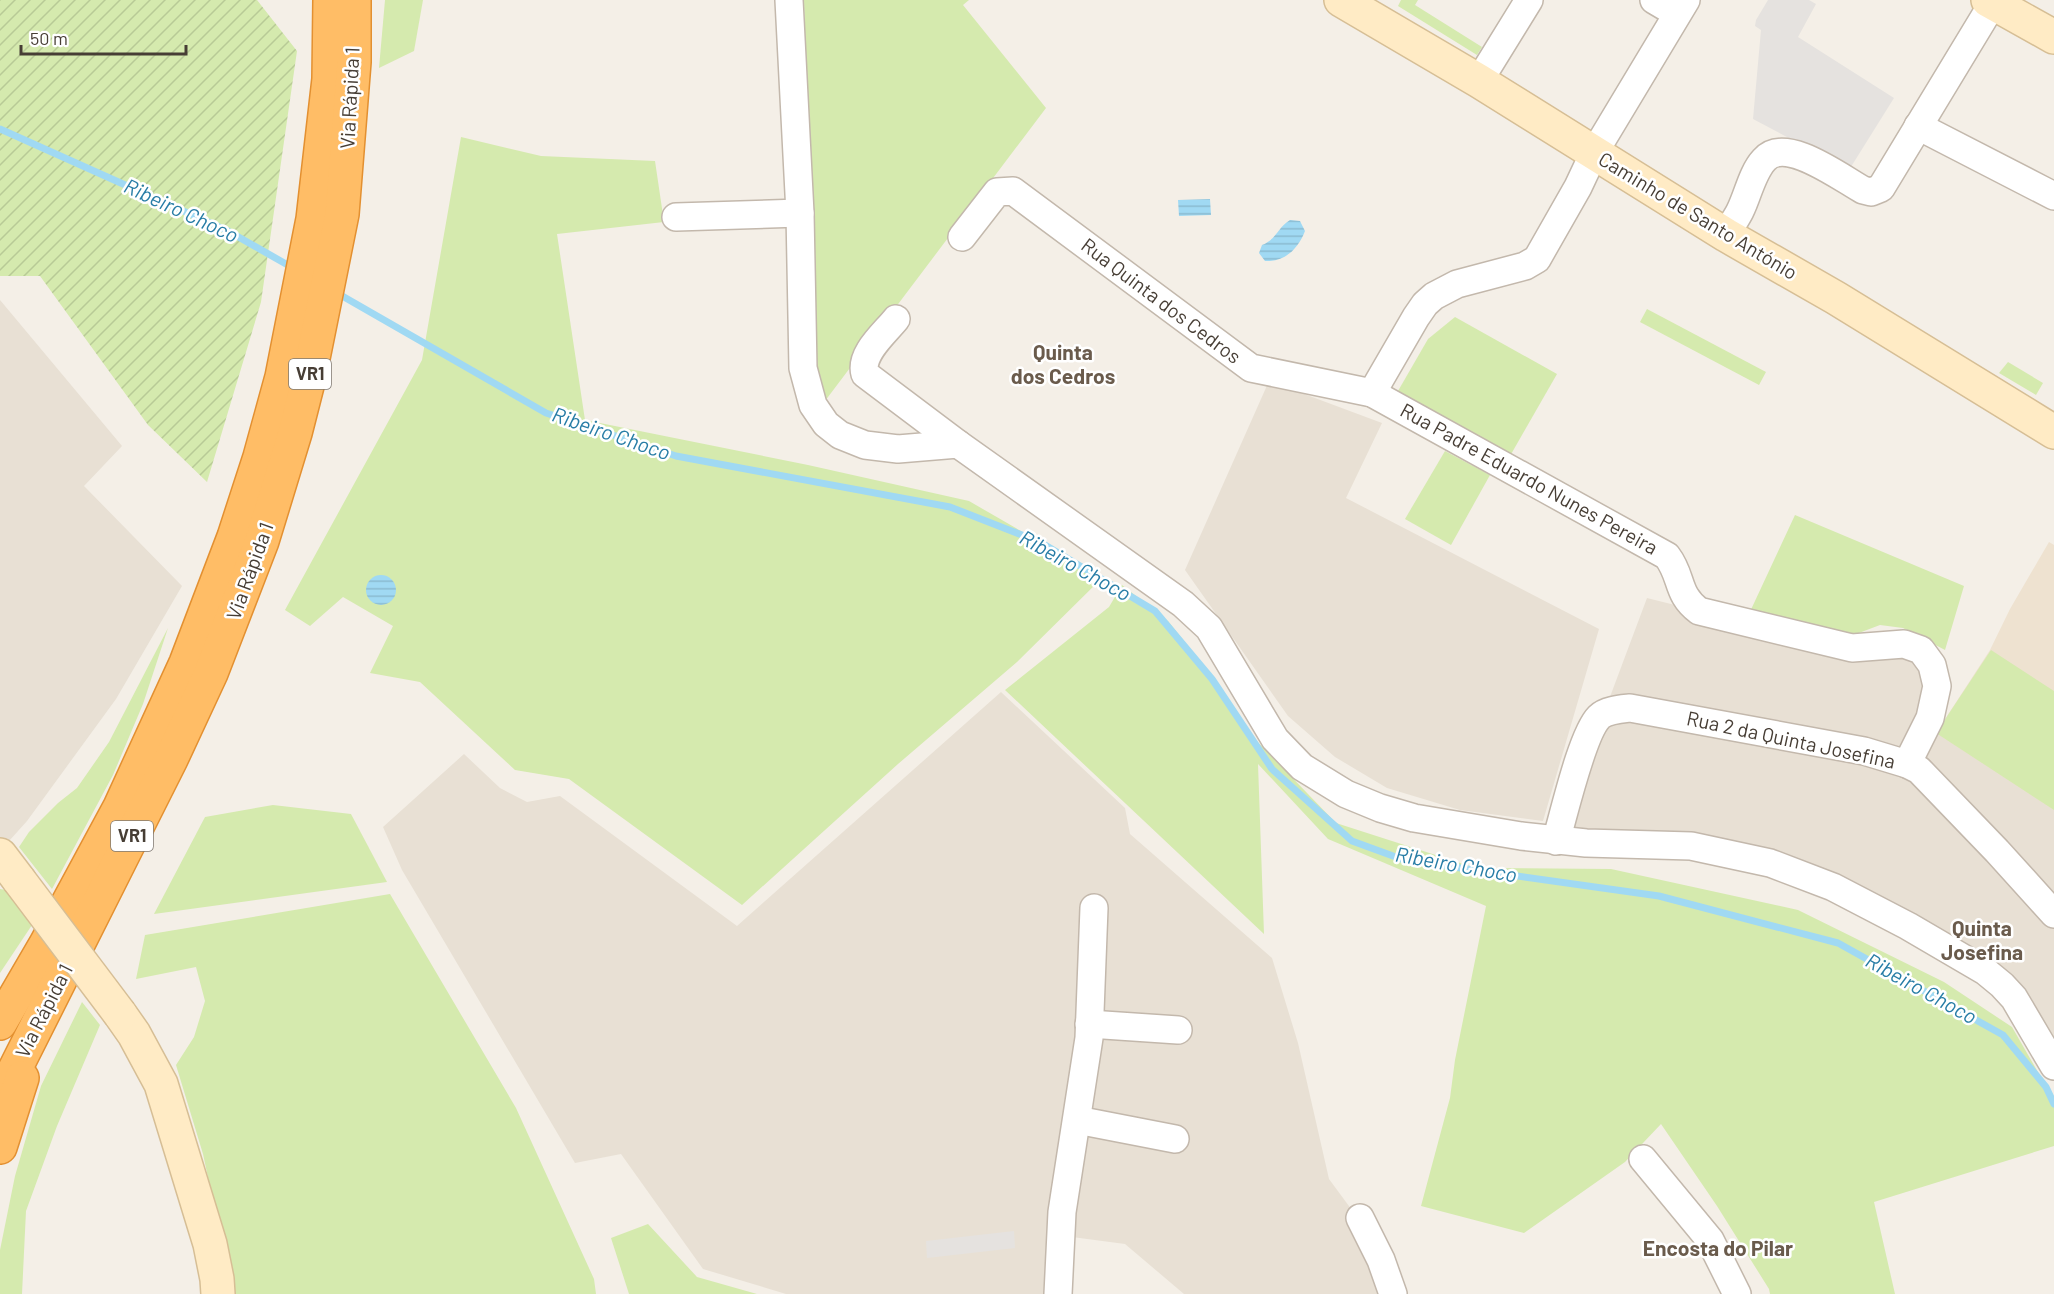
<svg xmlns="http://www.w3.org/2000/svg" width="2054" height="1294" viewBox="0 0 2054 1294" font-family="Barlow,sans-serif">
  <defs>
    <pattern id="garden-furrows" width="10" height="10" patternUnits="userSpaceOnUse" patternTransform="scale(1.5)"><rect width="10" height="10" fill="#d5eaae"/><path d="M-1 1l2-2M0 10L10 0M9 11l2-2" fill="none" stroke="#b8ca96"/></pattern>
    <pattern id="water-rules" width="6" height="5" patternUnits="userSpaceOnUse" patternTransform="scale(1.5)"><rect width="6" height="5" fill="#a0d9f3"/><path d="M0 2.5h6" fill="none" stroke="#8bbbd1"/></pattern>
  </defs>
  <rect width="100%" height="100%" fill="#f4efe7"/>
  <g fill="#e8e0d4">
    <polygon points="0,300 122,446 84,486 182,586 116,699 27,821 0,851"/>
    <polygon points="1269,381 1382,423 1346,498 1599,629 1543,821 1460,810 1387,788 1335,757 1288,716 1185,570"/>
    <polygon points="1647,598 1699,611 1921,650 1930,718 2054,806 2054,1066 2014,998 1770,863 1556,841"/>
    <polygon points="1001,692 1125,808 1130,834 1272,958 1298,1043 1329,1179 1360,1221 1388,1294 1184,1294 1125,1244 1072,1237 1070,1294 786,1294 703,1269 621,1154 575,1163 402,870 383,827 464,754 500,788 527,802 560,796 737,926"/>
  </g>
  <polygon fill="#eee2d0" points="2049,542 2054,545 2054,810 1936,733 1990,650 2010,609"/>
  <g fill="#d5eaae">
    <polygon points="385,0 423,0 414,51 379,68"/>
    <polygon points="804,0 969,0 963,5 1046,108 825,401 813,365"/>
    <polygon points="1401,0 1418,0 1415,5 1482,47 1477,55 1398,6"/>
    <polygon points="461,137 541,156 655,161 664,222 557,234 585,420 808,465 969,501 1102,578 1017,662 898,764 742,905 569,779 515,770 420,682 370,673 393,626 343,597 310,626 285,610 422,360"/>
    <polygon points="1647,309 1766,372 1759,385 1640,322"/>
    <polygon points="1455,317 1557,374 1510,456 1398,391 1428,339"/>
    <polygon points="2008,362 2043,383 2036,395 1999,373"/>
    <polygon points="1445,451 1490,475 1451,545 1405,519"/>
    <polygon points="1795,515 1964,586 1945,650 1903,628 1880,625 1843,639 1748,616"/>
    <polygon points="1122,585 1168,621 1199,660 1250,734 1336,823 1476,868 1611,869 1798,910 1944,982 2012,1027 2054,1100 2054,1146 1874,1202 1895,1294 1770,1294 1769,1289 1717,1206 1661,1124 1625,1162 1524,1233 1421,1206 1450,1098 1455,1060 1486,906 1328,839 1258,764 1264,934 1005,690 1109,607"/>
    <polygon points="168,628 143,704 113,775 52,889 19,847 29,832 58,803 77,788 109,742"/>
    <polygon points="1991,650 2054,691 2054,810 1936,733"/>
    <polygon points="273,805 351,814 387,882 154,914 205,817"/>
    <polygon points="0,889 6,890 32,925 0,973"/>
    <polygon points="390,894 516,1108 594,1279 596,1294 233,1294 203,1154 176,1065 194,1037 205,1001 196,967 136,979 145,935"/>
    <polygon points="82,1002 100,1025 57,1126 26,1211 22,1294 0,1294 0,1250 15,1176 41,1086"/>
    <polygon points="648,1224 697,1277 757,1294 629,1294 611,1238"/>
  </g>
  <polygon fill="url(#garden-furrows)" points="0,0 257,0 297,51 261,302 207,482 148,425 40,276 0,276"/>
  <g fill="#e5e2df">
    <polygon points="1768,0 1809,0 1816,4 1798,37 1894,98 1849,170 1753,119 1761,30 1755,26 1756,20"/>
    <polygon points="1014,1231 1015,1248 927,1258 926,1241"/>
  </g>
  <g fill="url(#water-rules)">
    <polygon points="1210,199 1211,215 1179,216 1178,200"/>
    <path d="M1290 220 1300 221 1305 231C1298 249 1285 262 1265 261L1259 253 1262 245C1278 238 1277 228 1290 220Z"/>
    <circle cx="381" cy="590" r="15"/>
  </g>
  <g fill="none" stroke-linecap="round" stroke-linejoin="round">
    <g stroke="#a0d9f3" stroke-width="7">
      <polyline points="0,129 228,231 293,268"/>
      <polyline points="337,293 546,413 676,456 950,507 1040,542 1155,611 1212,679 1272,769 1352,841 1404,860 1659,896 1838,943 2003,1035 2046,1087 2054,1104"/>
    </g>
    <g stroke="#c3b8ac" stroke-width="30">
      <g id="street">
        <polyline points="789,0 800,213 803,368 813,405 826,424 840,435 865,445 898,449 958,444"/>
        <polyline points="1654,0 1676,13"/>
        <polyline points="1479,81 1529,0"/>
        <polyline points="1918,126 2054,196"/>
        <polyline points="676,217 800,213"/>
        <path d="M1726 235C1730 227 1736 219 1740 211 1748 195 1752 173 1764 160 1785 135 1841 178 1863 190L1871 192 1881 188 1993 3"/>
        <path d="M962 237 997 192 1013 191 1251 368 1372 393 1667 556C1683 577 1676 594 1699 611L1852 648 1904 644 1921 650 1932 665 1937 686 1930 718 1907 764"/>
        <path d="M896 319C885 333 859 354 865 374L958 444 1183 604 1209 628 1275 739 1302 767 1346 794 1380 808 1414 818 1521 836 1586 843 1691 846 1770 863 1833 887 1908 926 1985 971 2002 985 2014 998 2054 1066"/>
        <polyline points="1372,393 1416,317 1425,304 1434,296 1457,284 1525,266 1537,259 1578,187 1594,153 1686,0"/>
        <path d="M1556 841C1564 814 1582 734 1599 717 1606 710 1621 709 1630 708L1864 751 1907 764 1919 770 1997 851 2054 914"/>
        <polyline points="1089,1024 1178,1030"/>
        <polyline points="1077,1120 1175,1139"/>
        <polyline points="1643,1159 1710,1240 1737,1294"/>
        <polyline points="1360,1218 1381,1260 1393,1294"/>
        <polyline points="1058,1294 1062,1212 1089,1038 1094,908"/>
      </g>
    </g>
    <g stroke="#d6be95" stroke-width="36">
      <g id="secondary">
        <polyline points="1341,0 1479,81 1726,235 1836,298 2054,432"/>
        <polyline points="1988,0 2054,37"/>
        <polyline points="0,855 19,880"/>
        <polyline points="120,1014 134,1034 161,1084 210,1244 217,1279 218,1294"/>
      </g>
    </g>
    <g stroke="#e39031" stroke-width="36">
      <g id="highway">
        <polyline points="0,1023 46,944 120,807 186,663 234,537 260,457 282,377 313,219 329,79 330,0"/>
        <polyline points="0,1099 171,759 211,673 262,541 295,433 309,378 342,214 354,62 354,0"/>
        <polyline points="0,1147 22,1078"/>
      </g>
    </g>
    <use href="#street" stroke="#fff" stroke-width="27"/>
    <use href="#secondary" stroke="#ffebc5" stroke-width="33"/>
    <use href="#highway" stroke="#ffbd66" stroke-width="33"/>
    <g stroke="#d6be95" stroke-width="36" stroke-linecap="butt">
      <polyline id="secondary-bridge" points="19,880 120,1014"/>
    </g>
    <use href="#secondary-bridge" stroke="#ffebc5" stroke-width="33"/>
  </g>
  <g text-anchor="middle" stroke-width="5" stroke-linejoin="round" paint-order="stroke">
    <g fill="#fff" stroke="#7e7872" stroke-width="1.5">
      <rect x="289" y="359" width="42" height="30" rx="4.5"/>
      <rect x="111" y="821" width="42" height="30" rx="4.5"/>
    </g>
    <g font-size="18" font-weight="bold" fill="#473e35">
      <text x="310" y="380">VR1</text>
      <text x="132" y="842">VR1</text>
    </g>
    <g font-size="20" fill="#473e35" stroke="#fff">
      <text transform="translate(350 98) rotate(-87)" y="7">Via Rápida 1</text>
      <text transform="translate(1698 216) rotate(31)" y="7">Caminho de Santo António</text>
      <text transform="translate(1161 301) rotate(37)" y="7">Rua Quinta dos Cedros</text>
      <text transform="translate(1529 479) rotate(29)" y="7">Rua Padre Eduardo Nunes Pereira</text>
      <text transform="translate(250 571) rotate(-70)" y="7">Via Rápida 1</text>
      <text transform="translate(1791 740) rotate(12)" y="7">Rua 2 da Quinta Josefina</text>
      <text transform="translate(44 1011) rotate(-63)" y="7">Via Rápida 1</text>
    </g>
    <g font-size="21" font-style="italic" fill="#287da6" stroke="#fff">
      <text transform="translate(181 211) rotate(25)" y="7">Ribeiro Choco</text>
      <text transform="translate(611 434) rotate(19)" y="7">Ribeiro Choco</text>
      <text transform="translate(1075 566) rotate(29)" y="7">Ribeiro Choco</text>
      <text transform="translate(1456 865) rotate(10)" y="7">Ribeiro Choco</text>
      <text transform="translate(1921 989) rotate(29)" y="7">Ribeiro Choco</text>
    </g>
    <g font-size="21" font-weight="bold" fill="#6a5b4c" stroke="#fff">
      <text x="1063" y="360">Quinta<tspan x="1063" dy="24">dos Cedros</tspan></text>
      <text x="1982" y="936">Quinta<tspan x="1982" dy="24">Josefina</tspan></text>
      <text x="1718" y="1256">Encosta do Pilar</text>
    </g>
  </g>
  <path d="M21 45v9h165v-9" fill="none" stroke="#473e35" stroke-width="3"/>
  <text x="30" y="45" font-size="18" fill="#473e35" stroke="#ffffff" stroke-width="4.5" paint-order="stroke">50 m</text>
</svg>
